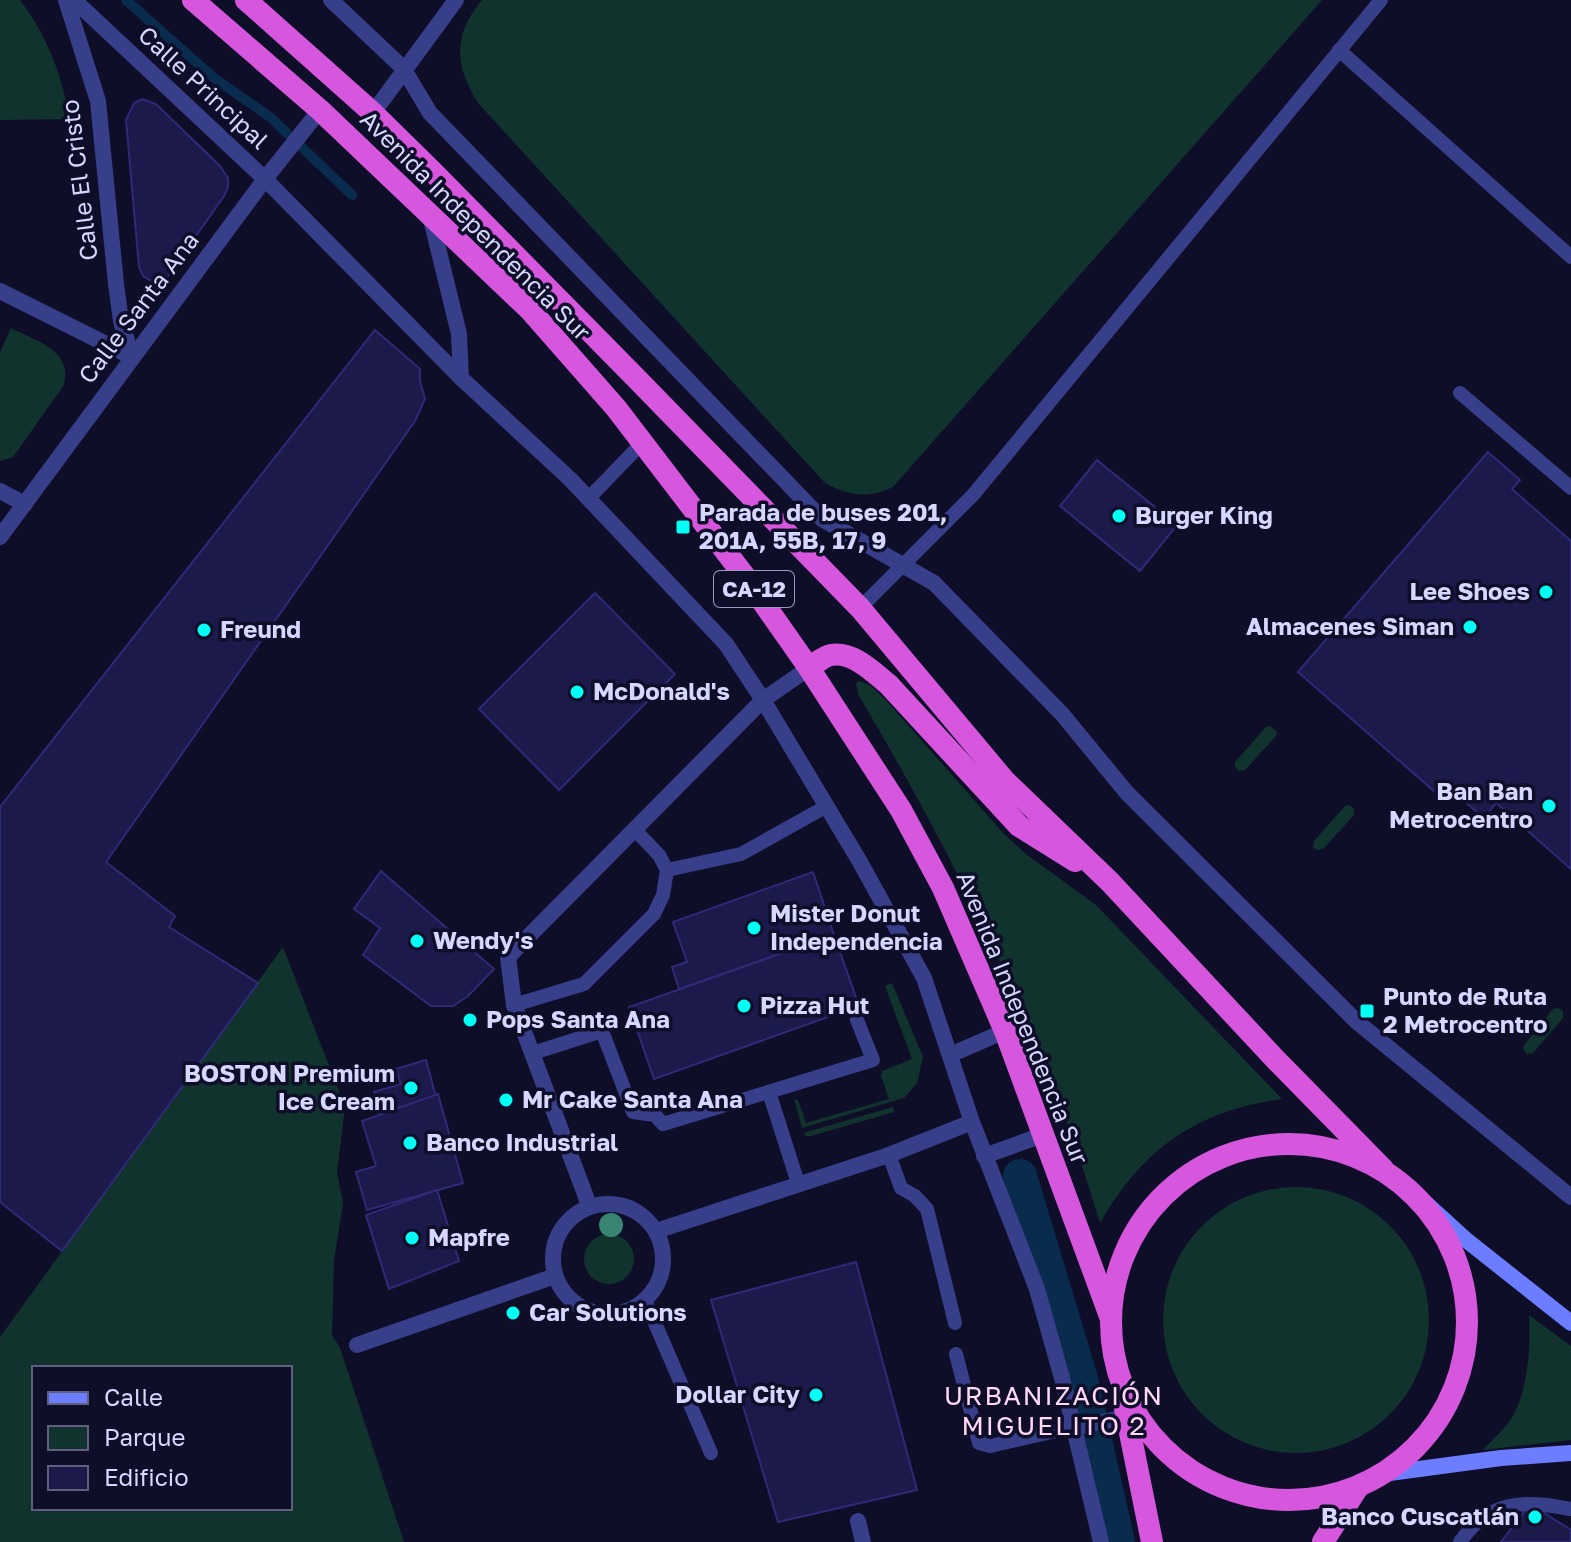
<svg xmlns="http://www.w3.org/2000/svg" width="1571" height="1542" viewBox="0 0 1571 1542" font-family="'Golos Text',sans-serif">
  <rect width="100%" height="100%" fill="#0f0e29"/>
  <g fill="#11332d" fill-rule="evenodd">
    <path d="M0 0H20C48 37 61 74 70 119L0 120Z"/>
    <path d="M482 0H1322L893 487C869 499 848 496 825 483L478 103C455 66 452 36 482 0Z"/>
    <path d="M11 328C36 341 73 350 64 385L13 457 0 461V352Z"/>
    <path d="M860 681 871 686 885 699 1004 834 1026 854 1096 905 1282 1099C1197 1110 1142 1149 1100 1223 1044 1035 957 862 858 694L856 683Z"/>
    <polygon points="1270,726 1277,732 1276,736 1245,770 1239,771 1235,767 1235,762 1266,727"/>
    <polygon points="1349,805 1354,809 1354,815 1323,849 1317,850 1313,847 1314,841 1345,806"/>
    <path d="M283 947 345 1107 337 1172 343 1203 334 1260 332 1335 340 1348 404 1542H0V1337ZM34 1368H290V1508H34Z"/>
    <polygon points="892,983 923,1057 917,1083 904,1098 802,1128 794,1099 798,1100 806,1123 889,1099 881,1076 882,1071 912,1059 885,986"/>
    <polygon points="1558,1008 1563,1011 1563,1018 1533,1053 1527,1054 1523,1049 1524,1045 1553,1009"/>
    <polygon points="893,1107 894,1112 811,1136 806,1136 803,1133"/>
    <circle cx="1296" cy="1320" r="133"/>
    <circle cx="609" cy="1259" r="25"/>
    <path d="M1529 1315 1571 1346V1440L1483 1450C1493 1439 1506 1428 1513 1416 1528 1389 1531 1345 1529 1315Z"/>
  </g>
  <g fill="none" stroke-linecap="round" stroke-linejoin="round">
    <polyline stroke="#092b4d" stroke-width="10" points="126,0 214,78 270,117 352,195"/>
    <polyline stroke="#092b4d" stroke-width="34" points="1020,1176 1081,1379 1118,1542"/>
  </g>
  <g fill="#1c194b" stroke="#2f2a78" stroke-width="2">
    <polygon points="142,99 156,104 219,165 228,178 228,187 224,196 168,276 159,281 150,280 143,276 139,267 126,120 134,103"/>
    <polygon points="375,330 420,369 420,381 425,399 415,421 106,862 175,916 169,927 258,983 62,1251 0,1202 0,807"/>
    <polygon points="1488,452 1520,480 1512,489 1571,541 1571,869 1496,803 1484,818 1443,783 1435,792 1298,672"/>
    <polygon points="1097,460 1177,525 1140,571 1060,506"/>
    <polygon points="595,593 675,674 559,790 479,709"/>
    <polygon points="381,871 494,969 468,996 453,1006 431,1006 363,955 380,928 354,909"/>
    <polygon points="813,872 834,935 679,989 672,967 687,962 673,922"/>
    <polygon points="834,935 859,1006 654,1079 629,1007"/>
    <polygon points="426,1060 436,1097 380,1113 374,1092 401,1084 396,1069"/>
    <polygon points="438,1094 463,1183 367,1210 356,1172 376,1166 362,1121"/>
    <polygon points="437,1190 459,1261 389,1289 366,1215"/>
    <polygon points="856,1262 917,1490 778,1522 711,1300"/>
    <polygon points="1530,1504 1571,1530 1571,1542 1501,1542"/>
  </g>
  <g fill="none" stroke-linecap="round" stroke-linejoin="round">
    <g stroke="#373f8a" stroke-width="14">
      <polyline points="1339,50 1571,257"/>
      <polyline points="1460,393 1571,488"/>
      <polyline points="589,498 642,443"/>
      <polyline points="860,608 973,495 1381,0"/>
      <polyline points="667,870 741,854 827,806"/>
      <polyline points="514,1005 584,984 654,914 663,895 667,870 659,855 634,829"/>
      <polyline points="533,1053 602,1031 633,1112 655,1115 663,1124 873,1060 857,1020"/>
      <polyline points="769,1092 798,1183"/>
      <polyline points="889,1155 901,1188 915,1196 927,1209 955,1323"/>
      <polyline points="645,1300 711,1453"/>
      <polyline points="956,1354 979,1443 990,1446 1074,1427"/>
      <path d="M1460 1542C1490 1499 1524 1500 1571 1509"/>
    </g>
    <g stroke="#373f8a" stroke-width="16">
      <polyline points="66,0 98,101 116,284 121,321 132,357"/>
      <polyline points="74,0 265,179 461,378 570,479 726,644 763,700 860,862 924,978 972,1122 1037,1289 1062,1378 1101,1542"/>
      <polyline points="331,0 403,68 430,113 822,519 934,583 1062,714 1127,793 1356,1021 1571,1197"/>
      <polyline points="373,113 456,0"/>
      <polyline points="430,215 459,334 461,378"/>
      <polyline points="0,291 132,357"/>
      <polyline points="0,491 25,504"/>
      <polyline points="0,537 265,179 320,110"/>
      <polyline points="950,1055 1005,1031"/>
      <polyline points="984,1156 1043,1135"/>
      <circle cx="608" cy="1259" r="55"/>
      <polyline points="589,1205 514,1005 508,957 763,700 809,668"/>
      <polyline points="656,1231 889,1155 972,1122"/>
      <polyline points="357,1345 555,1276"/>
      <polyline points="1074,1427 1127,1417"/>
      <polyline points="858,1521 863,1542"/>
    </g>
    <g stroke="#6d7dff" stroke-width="16">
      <polyline points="1408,1187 1465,1239 1571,1323"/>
      <polyline points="1382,1474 1501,1458 1571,1453"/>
    </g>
    <g stroke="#d657de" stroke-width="22">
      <polyline points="193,0 320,110 530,310 616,408 746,578 809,668 901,810 943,888 1005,1031 1111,1319"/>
      <polyline points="246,0 373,113 432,171 634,376 860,608 1005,781 1110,882 1276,1060 1383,1169"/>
      <path d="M809 668C815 664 824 656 831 655 853 651 873 672 888 684L1019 826 1075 861"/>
      <circle cx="1289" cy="1322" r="178"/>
      <polyline points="1124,1403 1152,1542"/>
      <polyline points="1323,1542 1358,1487"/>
    </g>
  </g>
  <circle fill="#388573" cx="611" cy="1225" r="12"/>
  <g fill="#02fff5" stroke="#0f0e29" stroke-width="3">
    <circle cx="1119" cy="516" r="8"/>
    <rect x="675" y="519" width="16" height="16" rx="4"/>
    <circle cx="1546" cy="592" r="8"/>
    <circle cx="1470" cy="627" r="8"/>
    <circle cx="204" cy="630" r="8"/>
    <circle cx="577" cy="692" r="8"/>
    <circle cx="1549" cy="806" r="8"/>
    <circle cx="754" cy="928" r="8"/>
    <circle cx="417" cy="941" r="8"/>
    <circle cx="744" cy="1006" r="8"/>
    <rect x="1359" y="1003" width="16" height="16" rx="4"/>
    <circle cx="470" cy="1020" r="8"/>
    <circle cx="411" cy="1088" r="8"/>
    <circle cx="506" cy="1100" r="8"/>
    <circle cx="410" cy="1143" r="8"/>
    <circle cx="412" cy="1238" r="8"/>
    <circle cx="513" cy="1313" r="8"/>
    <circle cx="816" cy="1395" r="8"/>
    <circle cx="1535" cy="1517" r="8"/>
  </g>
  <g text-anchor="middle" stroke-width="7" stroke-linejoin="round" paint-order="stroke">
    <rect fill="#0f0e29" stroke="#9a9bbf" stroke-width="2" x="714" y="571" width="80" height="36" rx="6"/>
    <g font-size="22" font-weight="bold" fill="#d6d7ff">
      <text x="754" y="597">CA-12</text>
    </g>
    <g font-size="24" fill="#d6d7ff" stroke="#0f0e29">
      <text transform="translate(203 88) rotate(43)" y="8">Calle Principal</text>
      <text transform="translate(80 180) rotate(-97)" y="8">Calle El Cristo</text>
      <text transform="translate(475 226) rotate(45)" y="8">Avenida Independencia Sur</text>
      <text transform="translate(139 308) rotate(-53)" y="8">Calle Santa Ana</text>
      <text transform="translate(1022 1018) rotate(68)" y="8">Avenida Independencia Sur</text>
    </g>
    <g font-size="24" font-weight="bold" fill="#d6d7ff" stroke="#0f0e29" text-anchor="start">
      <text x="699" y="521">Parada de buses 201,<tspan x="699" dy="28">201A, 55B, 17, 9</tspan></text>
      <text x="1135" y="524">Burger King</text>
      <text x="1530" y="600" text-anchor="end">Lee Shoes</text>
      <text x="1454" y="635" text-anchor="end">Almacenes Siman</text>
      <text x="220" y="638">Freund</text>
      <text x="593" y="700">McDonald's</text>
      <text x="1533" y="800" text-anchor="end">Ban Ban<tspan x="1533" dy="28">Metrocentro</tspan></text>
      <text x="770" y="922">Mister Donut<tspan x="770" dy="28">Independencia</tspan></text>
      <text x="433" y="949">Wendy's</text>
      <text x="1383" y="1005">Punto de Ruta<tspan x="1383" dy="28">2 Metrocentro</tspan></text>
      <text x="760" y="1014">Pizza Hut</text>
      <text x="486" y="1028">Pops Santa Ana</text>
      <text x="395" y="1082" text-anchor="end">BOSTON Premium<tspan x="395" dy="28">Ice Cream</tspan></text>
      <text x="522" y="1108">Mr Cake Santa Ana</text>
      <text x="426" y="1151">Banco Industrial</text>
      <text x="428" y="1246">Mapfre</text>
      <text x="529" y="1321">Car Solutions</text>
      <text x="800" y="1403" text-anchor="end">Dollar City</text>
      <text x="1519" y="1525" text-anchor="end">Banco Cuscatlán</text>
    </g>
    <g font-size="26" letter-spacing="2" fill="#ffd8f6" stroke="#0f0e29">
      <text x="1054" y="1405">URBANIZACIÓN<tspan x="1054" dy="30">MIGUELITO 2</tspan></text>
    </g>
  </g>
  <rect x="32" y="1366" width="260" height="144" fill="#0f0e29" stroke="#5f5e7f" stroke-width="2"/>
  <rect x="48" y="1392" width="40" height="12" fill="#6d7dff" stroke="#5f5e7f" stroke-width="2"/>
  <text x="104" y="1406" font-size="24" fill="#d6d7ff">Calle</text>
  <rect x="48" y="1426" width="40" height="24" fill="#11332d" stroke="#5f5e7f" stroke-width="2"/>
  <text x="104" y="1446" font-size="24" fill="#d6d7ff">Parque</text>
  <rect x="48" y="1466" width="40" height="24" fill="#1c194b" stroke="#5f5e7f" stroke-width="2"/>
  <text x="104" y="1486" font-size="24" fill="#d6d7ff">Edificio</text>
</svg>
